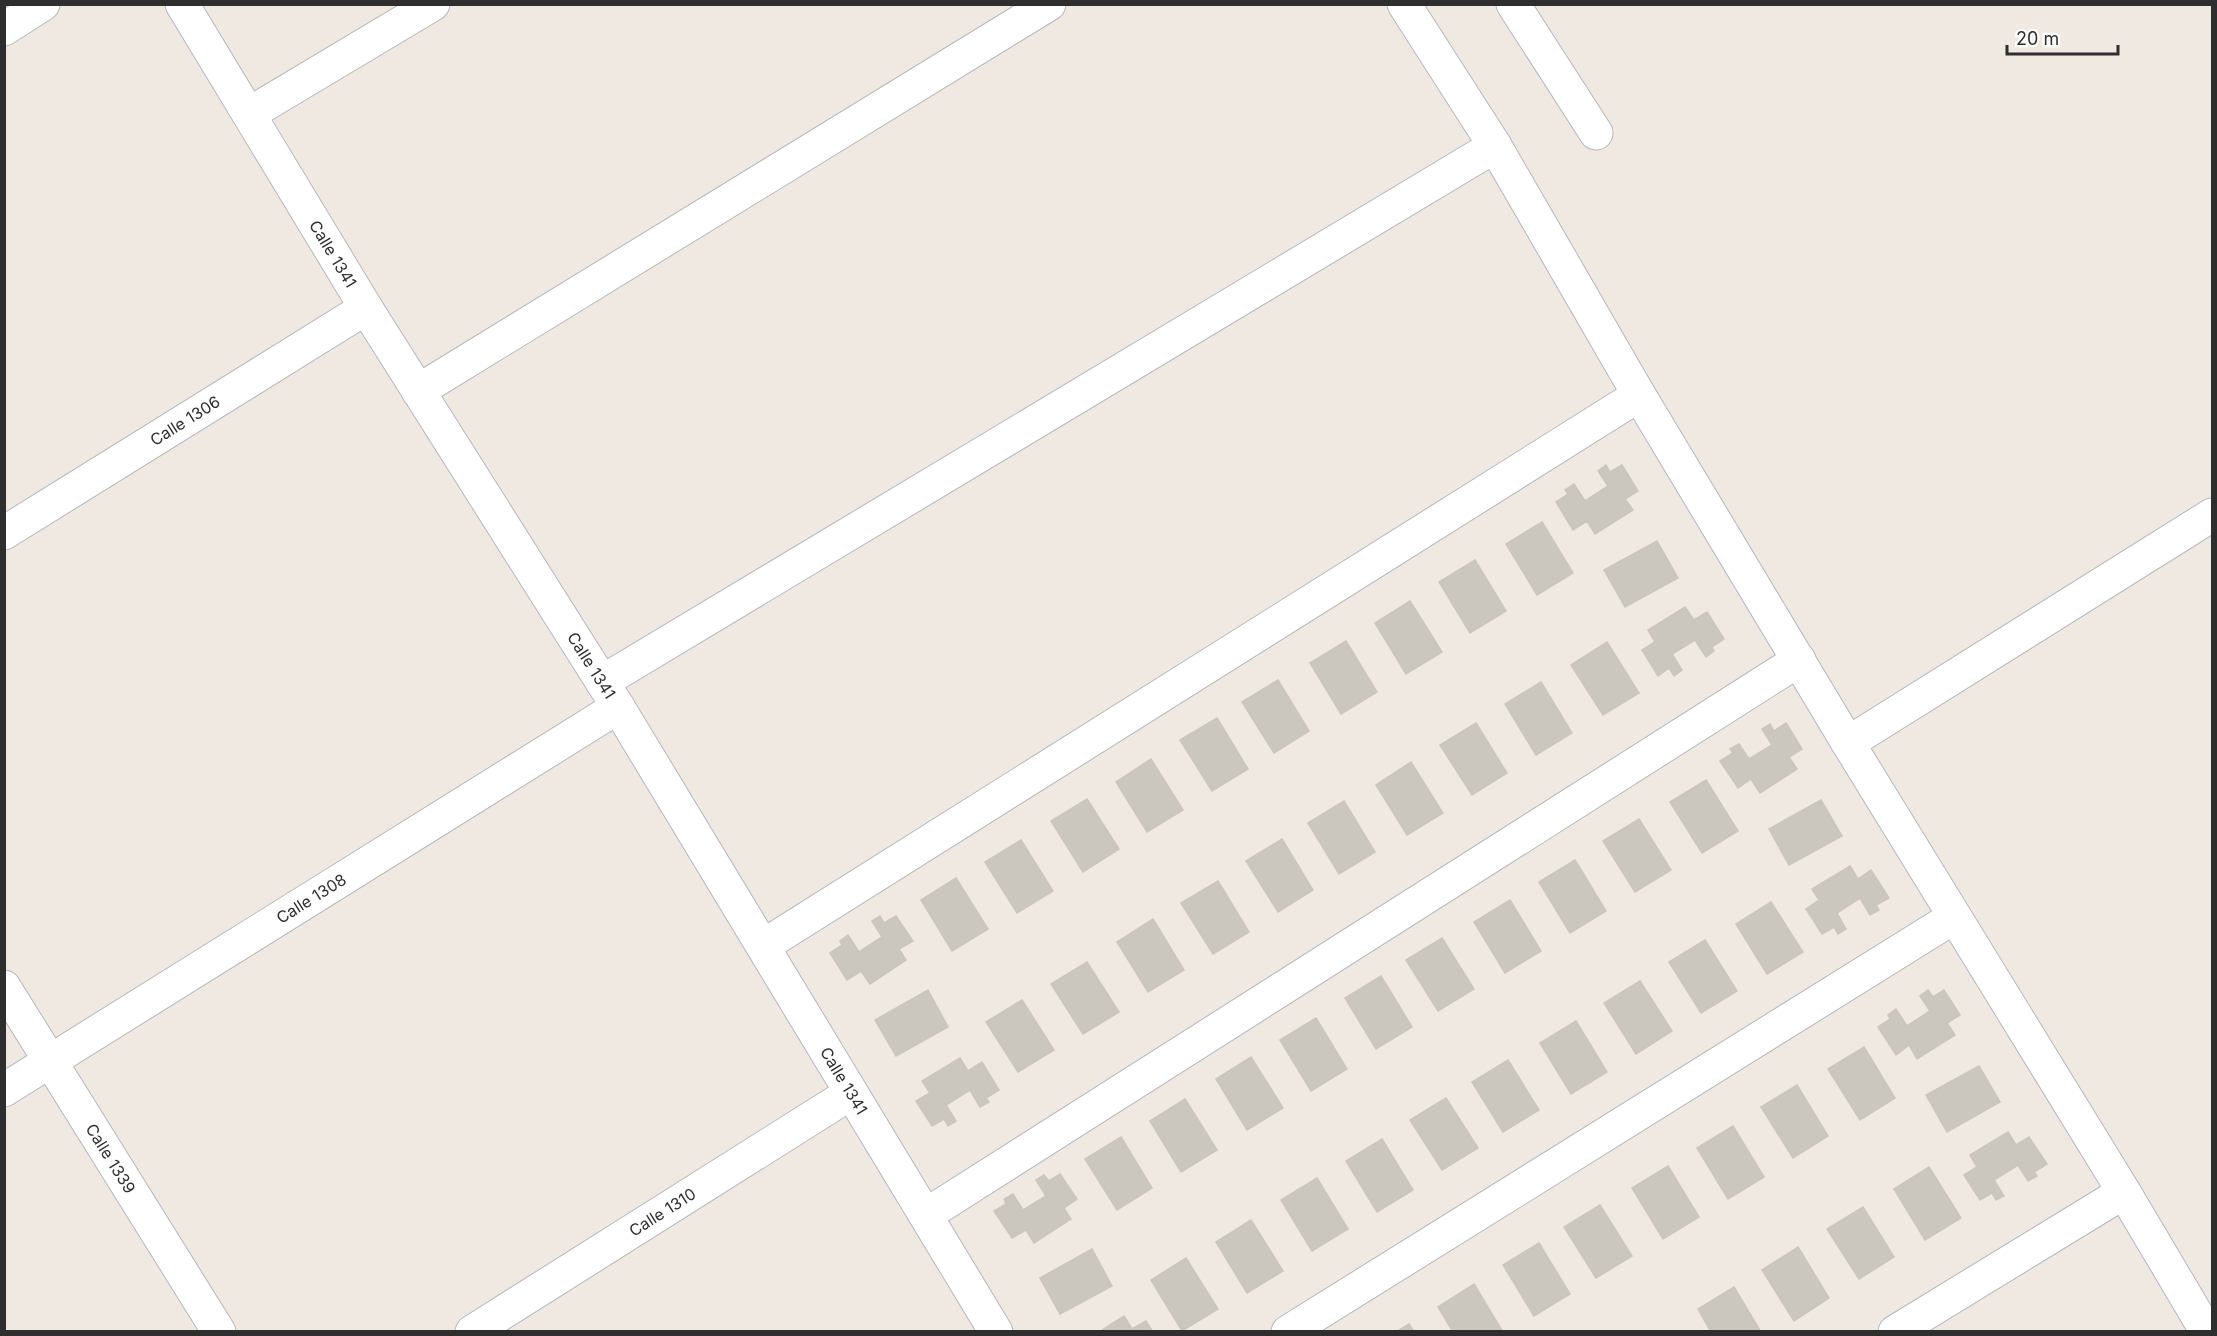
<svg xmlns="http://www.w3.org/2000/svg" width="2217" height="1336" viewBox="0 0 2217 1336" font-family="Inter,sans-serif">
  <rect width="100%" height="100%" fill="#efe9e1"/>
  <g fill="#cbc7bf" stroke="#cbc5ba" stroke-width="1.5">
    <polygon points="1606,465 1610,472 1622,465 1638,491 1625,499 1633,510 1595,534 1587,521 1573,530 1556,502 1568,494 1565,490 1574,484 1585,501 1608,486 1598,471"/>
    <polygon points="1542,522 1573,573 1537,595 1506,544"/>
    <polygon points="1657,541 1678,578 1625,607 1604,570"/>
    <polygon points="1475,560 1506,611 1470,633 1439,582"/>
    <polygon points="1410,601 1442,652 1406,674 1375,623"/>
    <polygon points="1685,607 1694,620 1707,612 1724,639 1712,647 1714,651 1706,657 1695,640 1672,654 1682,670 1674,676 1669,668 1658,676 1642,650 1655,642 1648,630"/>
    <polygon points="1346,641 1377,692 1341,714 1310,663"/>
    <polygon points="1607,642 1639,693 1603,715 1571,665"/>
    <polygon points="1278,680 1309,731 1274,753 1242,702"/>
    <polygon points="1541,682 1572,733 1536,755 1505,704"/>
    <polygon points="1217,718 1248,769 1212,791 1180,740"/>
    <polygon points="1476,723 1507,773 1472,795 1440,745"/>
    <polygon points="1786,723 1802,749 1789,757 1797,769 1760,793 1751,779 1738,788 1720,761 1733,753 1730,749 1739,744 1749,759 1772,745 1762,729 1770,724 1774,731"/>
    <polygon points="1151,759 1183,810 1147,832 1116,782"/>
    <polygon points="1411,762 1443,813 1407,835 1376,785"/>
    <polygon points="1706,780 1738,831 1702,853 1670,802"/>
    <polygon points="1087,799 1119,849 1083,872 1051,821"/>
    <polygon points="1821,800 1842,836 1789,865 1769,829"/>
    <polygon points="1344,801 1375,852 1339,874 1308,823"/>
    <polygon points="1639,819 1671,870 1635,892 1603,841"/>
    <polygon points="1282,839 1313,890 1278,912 1246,861"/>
    <polygon points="1021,840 1053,891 1017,913 985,862"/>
    <polygon points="1575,860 1606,911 1570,933 1539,882"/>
    <polygon points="1850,866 1858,879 1871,870 1889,898 1876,905 1879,910 1870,915 1860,898 1837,913 1846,929 1838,934 1834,927 1822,934 1806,909 1819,900 1812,889"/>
    <polygon points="956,878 988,929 952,951 921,900"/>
    <polygon points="1218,881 1249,932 1213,954 1181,903"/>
    <polygon points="1510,900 1541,951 1505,973 1474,922"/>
    <polygon points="1771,902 1803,952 1767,974 1736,924"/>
    <polygon points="880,916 884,923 896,916 913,941 899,949 906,960 870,984 861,971 847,980 830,953 842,945 840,941 848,935 859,952 882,937 872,921"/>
    <polygon points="1153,919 1184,970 1148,992 1117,942"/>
    <polygon points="1442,938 1474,989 1438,1011 1406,960"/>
    <polygon points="1705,940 1737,991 1701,1013 1669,962"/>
    <polygon points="1087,962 1119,1012 1083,1034 1051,984"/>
    <polygon points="1381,976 1412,1027 1376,1049 1345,998"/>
    <polygon points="1640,981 1672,1031 1636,1054 1604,1003"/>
    <polygon points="928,990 948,1027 896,1056 875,1020"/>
    <polygon points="1928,990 1933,997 1944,990 1960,1015 1947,1023 1955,1035 1917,1059 1909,1045 1896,1055 1878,1027 1890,1019 1888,1015 1896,1009 1907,1026 1930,1011 1920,996"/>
    <polygon points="1022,1000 1054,1050 1018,1072 986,1022"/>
    <polygon points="1316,1018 1347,1069 1311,1091 1280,1040"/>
    <polygon points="1576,1021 1607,1072 1571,1094 1540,1043"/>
    <polygon points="1864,1047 1895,1098 1860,1120 1828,1069"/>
    <polygon points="1251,1057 1283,1108 1247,1130 1216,1079"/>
    <polygon points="960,1058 968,1071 982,1062 999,1090 986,1098 989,1102 980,1107 970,1090 946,1105 956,1121 948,1126 944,1119 932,1126 916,1101 930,1093 922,1081"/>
    <polygon points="1508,1060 1539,1110 1503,1132 1472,1082"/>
    <polygon points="1979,1066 2000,1102 1947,1132 1926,1095"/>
    <polygon points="1797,1085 1828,1136 1793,1158 1761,1107"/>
    <polygon points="1446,1098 1478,1148 1442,1170 1410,1120"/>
    <polygon points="1185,1099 1217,1150 1181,1172 1150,1121"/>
    <polygon points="1733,1126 1764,1177 1728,1199 1697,1148"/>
    <polygon points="2008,1132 2016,1145 2029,1137 2047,1164 2034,1172 2037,1176 2028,1181 2018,1165 1994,1180 2004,1196 1996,1200 1992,1193 1980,1200 1964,1175 1977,1167 1970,1155"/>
    <polygon points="1121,1137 1152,1188 1117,1210 1085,1159"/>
    <polygon points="1382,1139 1413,1190 1377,1212 1346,1161"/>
    <polygon points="1668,1166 1699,1217 1663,1239 1632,1188"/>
    <polygon points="1929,1167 1961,1218 1925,1240 1894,1189"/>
    <polygon points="1060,1174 1077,1199 1064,1208 1071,1219 1034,1243 1026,1230 1012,1238 994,1211 1006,1204 1004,1199 1013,1194 1023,1210 1046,1196 1036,1180 1044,1175 1049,1181"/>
    <polygon points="1317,1178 1348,1229 1312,1251 1281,1200"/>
    <polygon points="1600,1205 1632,1256 1596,1278 1564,1227"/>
    <polygon points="1863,1207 1894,1257 1859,1279 1827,1229"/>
    <polygon points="1251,1220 1283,1271 1247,1293 1216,1242"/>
    <polygon points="1539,1243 1570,1294 1534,1316 1503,1265"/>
    <polygon points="1798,1247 1829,1298 1794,1321 1762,1270"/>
    <polygon points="1092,1249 1112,1286 1060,1314 1040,1278"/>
    <polygon points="1186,1258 1218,1309 1182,1331 1151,1280"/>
    <polygon points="1474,1284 1503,1332 1453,1332 1438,1307"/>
    <polygon points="1734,1287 1761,1332 1711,1332 1698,1309"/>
    <polygon points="1124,1316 1132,1329 1146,1321 1153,1332 1099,1332"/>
    <polygon points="1409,1324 1414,1332 1396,1332"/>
  </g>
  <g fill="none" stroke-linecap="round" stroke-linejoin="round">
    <g stroke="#b4b7c1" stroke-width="35">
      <g id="street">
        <path id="s1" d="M182 4 366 308 618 707 996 1332"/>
        <polyline points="1404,4 1495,146 1639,395 1848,743 2124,1192 2207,1332"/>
        <polyline points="1513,4 1596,133"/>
        <polyline points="4,29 43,4"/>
        <polyline points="249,114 433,4"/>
        <polyline points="418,391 1049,4"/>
        <path id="s2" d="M4 533 366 308"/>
        <polyline points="602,682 1495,146"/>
        <polyline points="1848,743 2212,515"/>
        <polyline points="763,946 1639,395"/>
        <path id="s3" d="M4 987 219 1332"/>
        <path id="s4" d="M4 1090 618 707"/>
        <polyline points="926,1215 1799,660"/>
        <path id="s5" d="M472 1332 851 1093"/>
        <polyline points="1288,1332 1954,917"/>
        <polyline points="1895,1332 2124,1192"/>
      </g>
    </g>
    <use href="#street" stroke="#fff" stroke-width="33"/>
  </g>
  <g text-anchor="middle" stroke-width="4.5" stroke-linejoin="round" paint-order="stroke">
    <g font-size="16" fill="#2e2e2e" stroke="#fff">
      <text dy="6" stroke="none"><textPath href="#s1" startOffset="292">Calle 1341</textPath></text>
      <text dy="6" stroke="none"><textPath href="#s2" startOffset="213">Calle 1306</textPath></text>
      <text dy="6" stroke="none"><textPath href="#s1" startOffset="778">Calle 1341</textPath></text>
      <text dy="6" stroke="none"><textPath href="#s4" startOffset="362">Calle 1308</textPath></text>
      <text dy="6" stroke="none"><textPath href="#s1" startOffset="1264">Calle 1341</textPath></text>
      <text dy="6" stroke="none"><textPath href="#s3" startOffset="202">Calle 1339</textPath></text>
      <text dy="6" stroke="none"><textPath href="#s5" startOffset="225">Calle 1310</textPath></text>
    </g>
  </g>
  <rect width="2217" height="1336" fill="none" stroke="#2e2e2e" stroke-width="12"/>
  <path d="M2007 45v9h111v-9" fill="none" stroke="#2e2e2e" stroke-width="3"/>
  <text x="2016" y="45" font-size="18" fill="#2e2e2e" stroke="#ffffff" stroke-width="4.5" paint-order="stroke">20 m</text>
</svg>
